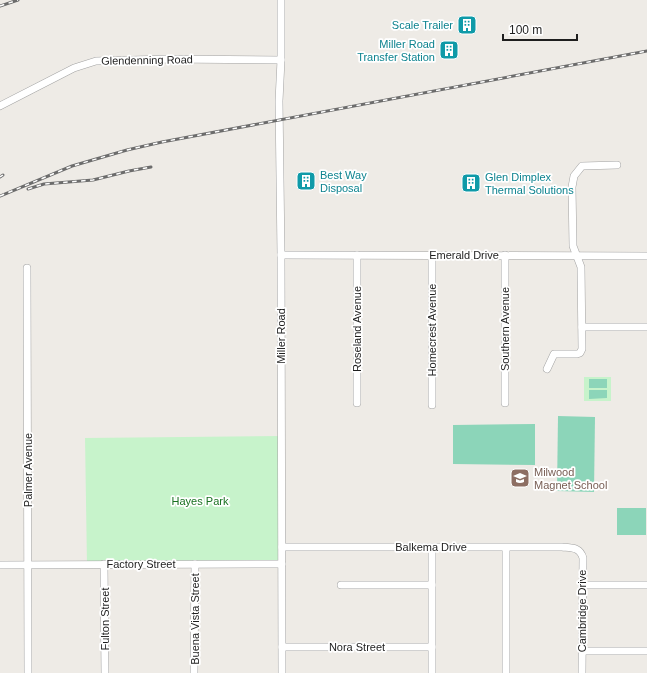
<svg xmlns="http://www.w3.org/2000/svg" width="647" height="673" viewBox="0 0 647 673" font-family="Helvetica,sans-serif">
  <rect width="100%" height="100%" fill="#eeebe6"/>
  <g fill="#c7f3cb">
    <rect x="584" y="377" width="27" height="24"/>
    <polygon points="281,436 282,564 87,565 85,438"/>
  </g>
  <g fill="#8cd5b9">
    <rect x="589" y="379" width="18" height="9"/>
    <polygon points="589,390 607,390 607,398 589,399"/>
    <polygon points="558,416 595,417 594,492 557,491"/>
    <polygon points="535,424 535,465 453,464 453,425"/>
    <rect x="617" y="508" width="29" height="27"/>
  </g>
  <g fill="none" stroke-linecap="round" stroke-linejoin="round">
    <g stroke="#a2a2a2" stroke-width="8">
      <g id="minor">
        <polyline points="281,0 281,60 279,101 281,255 282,673"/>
        <polyline points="0,106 74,68 96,61 168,59 281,60"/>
        <polyline points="281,255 647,256"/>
        <polyline points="357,255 357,403"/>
        <polyline points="505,255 505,403"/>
        <polyline points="27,268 28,673"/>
        <polyline points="582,327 647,327"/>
        <polyline points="547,369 554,354 577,354 580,353 582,349 581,267 573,246 572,187 574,176 582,166 617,165"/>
        <polyline points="432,405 432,255"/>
        <path d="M282 547H562C572 548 580 547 583 558L582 673"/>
        <polyline points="432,547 432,673"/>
        <polyline points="104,564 105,673"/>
        <polyline points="0,565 282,564"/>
        <polyline points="341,585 432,585"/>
        <polyline points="582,585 647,585"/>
        <polyline points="282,647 432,647"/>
        <polyline points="582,651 647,651"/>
        <polyline points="194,673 195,564"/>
        <polyline points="506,673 506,548"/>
      </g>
    </g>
    <use href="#minor" stroke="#fff" stroke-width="7"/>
    <g stroke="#6c6c6c" stroke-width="3">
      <g id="rail">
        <polyline points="0,6 18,0"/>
        <polyline points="0,177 3,175"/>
        <polyline points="28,189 44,184 93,180 129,171 151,167"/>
        <polyline points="0,196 72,166 127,150 162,142 647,51"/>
      </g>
    </g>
    <use href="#rail" stroke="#fff" stroke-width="1.5" stroke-dasharray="4.5" stroke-linecap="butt"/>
  </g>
  <defs>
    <g id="building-square" transform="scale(1)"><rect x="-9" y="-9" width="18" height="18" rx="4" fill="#0f9aa8" stroke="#fff"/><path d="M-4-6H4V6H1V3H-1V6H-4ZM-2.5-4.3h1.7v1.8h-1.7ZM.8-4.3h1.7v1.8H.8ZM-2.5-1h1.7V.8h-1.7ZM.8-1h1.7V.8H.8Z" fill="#fff"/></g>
    <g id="school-square" transform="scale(1)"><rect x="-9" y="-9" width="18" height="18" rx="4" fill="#8d6e63" stroke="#fff"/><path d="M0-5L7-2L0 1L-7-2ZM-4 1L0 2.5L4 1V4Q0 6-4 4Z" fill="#fff"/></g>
  </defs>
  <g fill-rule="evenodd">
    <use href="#building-square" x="467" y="25"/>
    <use href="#building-square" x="449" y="50"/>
    <use href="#building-square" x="306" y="181"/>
    <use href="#building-square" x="471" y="183"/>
    <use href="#school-square" x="520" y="478"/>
  </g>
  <g text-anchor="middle" stroke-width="3.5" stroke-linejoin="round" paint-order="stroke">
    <g font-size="11" fill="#0d838f" stroke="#fff" text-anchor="end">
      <text x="453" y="29">Scale Trailer</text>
      <text x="435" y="48">Miller Road<tspan x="435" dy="13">Transfer Station</tspan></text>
      <text x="320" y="179" text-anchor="start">Best Way<tspan x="320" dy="13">Disposal</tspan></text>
      <text x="485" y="181" text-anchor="start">Glen Dimplex<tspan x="485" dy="13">Thermal Solutions</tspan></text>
    </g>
    <g font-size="11" fill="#1e1e1e" stroke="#fff">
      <text transform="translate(147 60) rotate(-1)" y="4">Glendenning Road</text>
      <text x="464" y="259">Emerald Drive</text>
      <text transform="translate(357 329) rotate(-90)" y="4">Roseland Avenue</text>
      <text transform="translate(505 329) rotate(-90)" y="4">Southern Avenue</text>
      <text transform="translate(432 330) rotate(-90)" y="4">Homecrest Avenue</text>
      <text transform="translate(281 336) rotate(-90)" y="4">Miller Road</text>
      <text transform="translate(28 470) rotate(-90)" y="4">Palmer Avenue</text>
      <text x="431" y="551">Balkema Drive</text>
      <text x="141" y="568">Factory Street</text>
      <text transform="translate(582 611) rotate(-90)" y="4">Cambridge Drive</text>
      <text transform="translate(105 619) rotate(-90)" y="4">Fulton Street</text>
      <text transform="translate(195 619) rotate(-90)" y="4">Buena Vista Street</text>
      <text x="357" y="651">Nora Street</text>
    </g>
    <g font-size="11" fill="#785e54" stroke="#fff" text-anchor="start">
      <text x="534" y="476">Milwood<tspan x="534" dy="13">Magnet School</tspan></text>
    </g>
    <g font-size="11" fill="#187120" stroke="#fff">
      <text x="200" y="505">Hayes Park</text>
    </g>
  </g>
  <path d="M503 34v6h74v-6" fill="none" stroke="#1e1e1e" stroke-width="2"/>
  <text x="509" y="34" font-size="12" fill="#1e1e1e" stroke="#ffffff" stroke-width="3" paint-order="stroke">100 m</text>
</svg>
